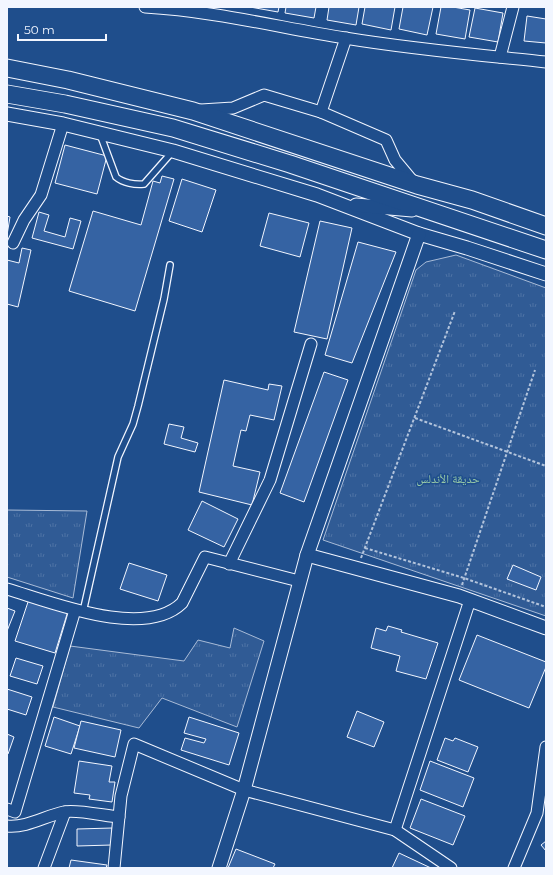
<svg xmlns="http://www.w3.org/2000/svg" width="553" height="875" viewBox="0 0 553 875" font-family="Montserrat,'Noto Naskh Arabic',sans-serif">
  <defs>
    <pattern id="grass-tufts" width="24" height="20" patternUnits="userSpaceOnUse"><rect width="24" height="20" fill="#305b95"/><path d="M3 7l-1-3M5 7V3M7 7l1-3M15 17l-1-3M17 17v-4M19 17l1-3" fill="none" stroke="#4e73a5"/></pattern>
  </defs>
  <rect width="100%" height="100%" fill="#1f4e8c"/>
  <g fill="url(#grass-tufts)" stroke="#a8bbd7">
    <polygon points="456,255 546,288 546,616 323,540 416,270 426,262"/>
    <polygon points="7,510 87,511 73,598 7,577"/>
    <polygon points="234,628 264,641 237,727 162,698 139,728 53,707 70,646 184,661 198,640 230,648"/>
  </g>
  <g fill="#3563a3" stroke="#f2f6ff">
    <polygon points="250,7 279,7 278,12"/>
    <polygon points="286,7 316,7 314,18 285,13"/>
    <polygon points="329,7 359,7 356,25 327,20"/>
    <polygon points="365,7 395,7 391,30 362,24"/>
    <polygon points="403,7 433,7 427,35 399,29"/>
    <polygon points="441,7 453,7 470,10 465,39 436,34"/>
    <polygon points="475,8 503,13 498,42 469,37"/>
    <polygon points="527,16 546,19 546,43 524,41"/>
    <polygon points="65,145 107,156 97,194 55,183"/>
    <polygon points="162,176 174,179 135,311 69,291 93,211 141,225 153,181 160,183"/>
    <polygon points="182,179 216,190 202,232 169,221"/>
    <polygon points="39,212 49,215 44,231 65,237 70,218 81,221 73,249 32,238"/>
    <polygon points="269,213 309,223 300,257 260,246"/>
    <polygon points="7,216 10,217 7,235"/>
    <polygon points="320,221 352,228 327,339 294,332"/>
    <polygon points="358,242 396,252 352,363 325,355"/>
    <polygon points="22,248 31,250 18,307 7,304 7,260 19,263"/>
    <polygon points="324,372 348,380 304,502 280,493"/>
    <polygon points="224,380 268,390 269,384 282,386 274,420 250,415 246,431 241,430 233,466 260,472 252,505 199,492"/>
    <polygon points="169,424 184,427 181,438 198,443 195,452 164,444"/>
    <polygon points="202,501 238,519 224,547 188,530"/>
    <polygon points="129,563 167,575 158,601 120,589"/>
    <polygon points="513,565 541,577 536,590 507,579"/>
    <polygon points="29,599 68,611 55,653 15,641"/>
    <polygon points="7,608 15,611 7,631"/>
    <polygon points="388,626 402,630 401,632 438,643 426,679 396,671 400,656 371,648 376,628 386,631"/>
    <polygon points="477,635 546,662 546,667 529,708 459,680"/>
    <polygon points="16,658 43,666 37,684 10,676"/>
    <polygon points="7,689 32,697 26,715 7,709"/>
    <polygon points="357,711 384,722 374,747 347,737"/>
    <polygon points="54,717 80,726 71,754 45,746"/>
    <polygon points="189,717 239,733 229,765 181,750 185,738 204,743 206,739 184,733"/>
    <polygon points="81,721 121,730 115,757 74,748"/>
    <polygon points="7,734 14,737 8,754 7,754"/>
    <polygon points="445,738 453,741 455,738 478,747 468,772 437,760"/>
    <polygon points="79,761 112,766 109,782 115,782 112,802 89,799 90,795 74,793"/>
    <polygon points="430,761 474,778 463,807 420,790"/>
    <polygon points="421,799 465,816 453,845 410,828"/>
    <polygon points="112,828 112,845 77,846 77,829"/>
    <polygon points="546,841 546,851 541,845"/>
    <polygon points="236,849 275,864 273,868 228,868"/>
    <polygon points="399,853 431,868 392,868"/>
    <polygon points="71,860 107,865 106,868 69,868"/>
  </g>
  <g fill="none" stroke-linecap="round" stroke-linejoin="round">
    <g stroke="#f2f6ff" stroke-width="8">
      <g id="service">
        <path d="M100 134 116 177C123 183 135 185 144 184L173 151"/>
        <polyline points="83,612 118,457 133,424 138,406 164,299 170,265"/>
      </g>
    </g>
    <g stroke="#f2f6ff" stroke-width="13">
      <g id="minor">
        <path d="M145 7C214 11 277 27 345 38 411 49 479 55 546 62"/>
        <polyline points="500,57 513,7"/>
        <polyline points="201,110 233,108 264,95 321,112 386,140 395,160 415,184"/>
        <polyline points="321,112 346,38"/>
        <polyline points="13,243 24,220 41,195 63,124"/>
        <polyline points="229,564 270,480 311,344"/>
        <path d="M7 589C51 602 144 640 182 603L205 557 299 581"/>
        <polyline points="7,809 15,812 75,610"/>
        <path d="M7 826C27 828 45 816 64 812 75 809 106 816 119 817"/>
        <polyline points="395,830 470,600"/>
        <polyline points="44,868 65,812"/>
        <polyline points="114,868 121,796 134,744 244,790 395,830 451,868"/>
        <polyline points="514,868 537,813 546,747"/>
      </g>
    </g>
    <g stroke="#f2f6ff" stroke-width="15">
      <g id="tertiary">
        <polyline points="7,114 63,124 173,151 317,195 419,234 467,248 546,274"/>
        <polyline points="356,205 412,210"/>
        <polyline points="307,555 459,596 546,628"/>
        <polyline points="219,868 244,790 307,555 419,234"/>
      </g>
    </g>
    <g stroke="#f2f6ff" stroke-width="19">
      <g id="primary">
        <polyline points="7,68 68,80 193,111 417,185 472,200 546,226"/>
        <polyline points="7,94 65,104 173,128 290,164 546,250"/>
      </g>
    </g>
    <g stroke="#b3c4dc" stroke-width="2" stroke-dasharray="3 2" stroke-linecap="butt">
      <polyline points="415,418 546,466"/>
      <polyline points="365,548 464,578 546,607"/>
      <polyline points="361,558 455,311"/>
      <polyline points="462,585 535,370"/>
    </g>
    <use href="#service" stroke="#1f4e8c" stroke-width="5.5"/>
    <use href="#minor" stroke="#1f4e8c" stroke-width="11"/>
    <use href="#tertiary" stroke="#1f4e8c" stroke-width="13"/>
    <use href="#primary" stroke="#1f4e8c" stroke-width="17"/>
  </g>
  <g text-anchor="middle" stroke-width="3" stroke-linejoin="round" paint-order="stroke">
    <g font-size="12" fill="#97c8a6" stroke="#1f4e8c">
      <text x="448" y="483">حديقة الأندلس</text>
    </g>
  </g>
  <rect width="553" height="875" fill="none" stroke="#f2f6ff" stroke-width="16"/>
  <path d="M18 34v6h88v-6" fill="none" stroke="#f2f6ff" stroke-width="2"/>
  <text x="24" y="34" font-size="12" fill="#f2f6ff" stroke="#1f4e8c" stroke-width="3" paint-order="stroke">50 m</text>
</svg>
